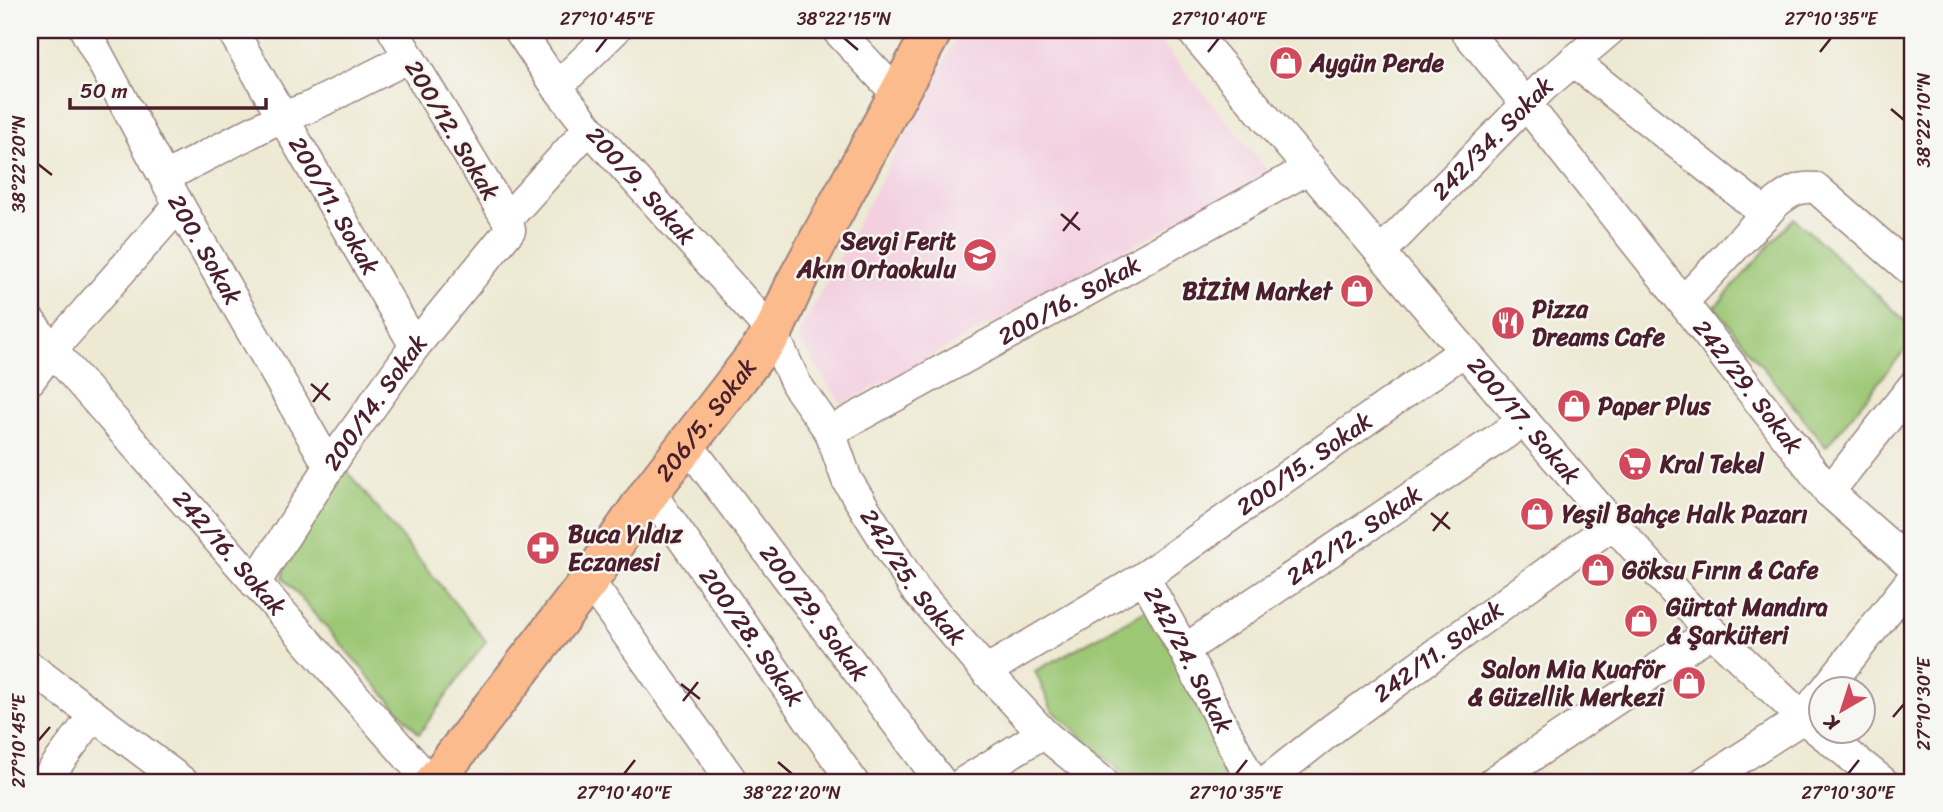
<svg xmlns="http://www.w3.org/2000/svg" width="1943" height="812" viewBox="0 0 1943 812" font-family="Sriracha,sans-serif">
  <rect width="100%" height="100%" fill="#f6f6f2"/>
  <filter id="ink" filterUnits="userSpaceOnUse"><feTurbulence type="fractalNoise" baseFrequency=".0143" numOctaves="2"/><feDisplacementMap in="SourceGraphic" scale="14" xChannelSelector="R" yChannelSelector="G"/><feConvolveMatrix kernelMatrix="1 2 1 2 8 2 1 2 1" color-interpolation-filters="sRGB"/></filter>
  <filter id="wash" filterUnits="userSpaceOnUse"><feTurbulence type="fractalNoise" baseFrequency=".00686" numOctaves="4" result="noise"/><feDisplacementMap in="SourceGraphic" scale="28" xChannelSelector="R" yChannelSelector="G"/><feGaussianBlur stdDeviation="1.57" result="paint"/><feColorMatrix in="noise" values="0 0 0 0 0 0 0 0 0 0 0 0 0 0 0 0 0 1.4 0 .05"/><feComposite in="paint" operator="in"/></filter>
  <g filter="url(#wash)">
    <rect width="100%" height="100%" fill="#ede9d3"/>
    <polygon fill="#f3cfe0" points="961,30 1151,30 1269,172 842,405 797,337"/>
    <g fill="#9cc774" stroke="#737350" stroke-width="2">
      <polygon points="1794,218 1913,328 1913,340 1826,447 1715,307"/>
      <polygon points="341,464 486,641 419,734 283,578 286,558"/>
      <polygon points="1149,609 1241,782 1133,782 1052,710 1035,671"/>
    </g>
  </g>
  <g filter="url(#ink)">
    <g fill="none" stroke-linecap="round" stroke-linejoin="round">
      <g stroke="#9c847f" stroke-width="33">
        <g id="minor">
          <path id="s1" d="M85 30 179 205 329 466"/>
          <path id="s2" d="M232 30 415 346"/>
          <path id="s3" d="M519 30 557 87 589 128 773 333 796 384 830 432 847 480 915 589 986 671 1043 733 1103 782"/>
          <polyline points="837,30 898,95"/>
          <path id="s4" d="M1191 30 1524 421 1613 524 1703 623 1803 718 1883 782"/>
          <path id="s5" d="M1465 30 1526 104 1671 287 1829 492 1913 566"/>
          <polyline points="1573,61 1766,214"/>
          <polyline points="557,87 615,30"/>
          <polyline points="165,177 281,117 308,108 408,58"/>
          <polyline points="507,219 589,128"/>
          <path id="s6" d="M1381 252 1543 87 1610 30"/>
          <path d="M1683 302 1777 202C1790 192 1799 186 1816 188L1913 272"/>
          <path id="s7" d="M30 321 52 350 430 782"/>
          <polyline points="30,380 52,350 179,205"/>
          <path id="s8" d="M830 432 1310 168"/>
          <path id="s9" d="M688 445 941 782"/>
          <path id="s10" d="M650 492 853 782"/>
          <polyline points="1829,492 1913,386"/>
          <path id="s11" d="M1144 577 1184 650 1252 782"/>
          <polyline points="589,581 733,782"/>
          <path id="s12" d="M255 583 339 452 415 346 510 230 507 219 393 30"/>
          <path id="s13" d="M1184 650 1524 421"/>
          <polyline points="30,667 183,782"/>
          <path id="s14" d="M986 671 1144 577 1464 351"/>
          <polyline points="1825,690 1913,578"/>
          <polyline points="44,782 94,715"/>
          <polyline points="964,782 1043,733"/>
          <path id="s15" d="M1265 782 1335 727 1613 524"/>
          <polyline points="1493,782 1627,692 1674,656 1712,632"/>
          <polyline points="1704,782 1803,718 1820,695"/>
        </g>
      </g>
      <g stroke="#9c847f" stroke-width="42">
        <g id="major">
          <path id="s16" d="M434 782 589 581 650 492 773 333 796 282 933 30"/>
        </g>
      </g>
      <use href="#minor" stroke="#fff" stroke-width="30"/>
      <use href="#major" stroke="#fbbb8d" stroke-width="38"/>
    </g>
  </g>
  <path fill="none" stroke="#4a1f2b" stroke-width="2.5" d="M844 38 858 50M596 52 607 38M1208 52 1219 38M1820 52 1831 38M1891 109 1904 120M38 164 52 175M1061 214 1080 230M1063 231 1078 212M311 384 330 400M313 402 328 383M1431 513 1450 529M1433 531 1448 512M681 684 700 699M683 701 698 682M1893 717 1904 704M38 741 50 727M778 762 792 774M624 774 635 760M1236 774 1247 760M1848 774 1859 760"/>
  <defs>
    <g id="shop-disc" transform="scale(1.75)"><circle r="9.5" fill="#d1495b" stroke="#f6f6f2"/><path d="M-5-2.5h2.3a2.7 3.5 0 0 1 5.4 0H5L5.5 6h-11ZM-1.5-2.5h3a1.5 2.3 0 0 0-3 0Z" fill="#fff"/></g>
    <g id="school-disc" transform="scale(1.75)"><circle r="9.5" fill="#d1495b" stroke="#f6f6f2"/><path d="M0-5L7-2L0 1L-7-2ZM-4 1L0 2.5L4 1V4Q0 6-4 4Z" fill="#fff"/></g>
    <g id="restaurant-disc" transform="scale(1.75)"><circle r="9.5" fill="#d1495b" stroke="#f6f6f2"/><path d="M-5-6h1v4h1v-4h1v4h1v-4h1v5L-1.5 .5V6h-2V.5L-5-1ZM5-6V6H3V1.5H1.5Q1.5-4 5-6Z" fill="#fff"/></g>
    <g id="supermarket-disc" transform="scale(1.75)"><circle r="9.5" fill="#d1495b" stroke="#f6f6f2"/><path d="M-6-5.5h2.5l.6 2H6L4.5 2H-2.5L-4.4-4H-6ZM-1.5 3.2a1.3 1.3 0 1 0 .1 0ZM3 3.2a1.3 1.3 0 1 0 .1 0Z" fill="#fff"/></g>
    <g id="pharmacy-disc" transform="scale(1.75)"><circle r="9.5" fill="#d1495b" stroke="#f6f6f2"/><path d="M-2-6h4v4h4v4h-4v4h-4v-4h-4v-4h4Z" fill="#fff"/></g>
  </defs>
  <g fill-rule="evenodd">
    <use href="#shop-disc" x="1286" y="63"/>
    <use href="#school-disc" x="980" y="255"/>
    <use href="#shop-disc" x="1357" y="291"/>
    <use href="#restaurant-disc" x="1508" y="323"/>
    <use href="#shop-disc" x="1574" y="406"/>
    <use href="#supermarket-disc" x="1635" y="464"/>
    <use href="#shop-disc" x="1537" y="514"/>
    <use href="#pharmacy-disc" x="543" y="548"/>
    <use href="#shop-disc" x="1598" y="570"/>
    <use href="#shop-disc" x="1641" y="621"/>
    <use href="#shop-disc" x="1689" y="683"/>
  </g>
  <g text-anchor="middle" stroke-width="5" stroke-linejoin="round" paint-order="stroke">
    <g font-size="24" font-weight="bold" fill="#4a1f2b" stroke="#f6f6f2" text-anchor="start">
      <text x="1310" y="71">Aygün Perde</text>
      <text x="956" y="249" text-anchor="end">Sevgi Ferit<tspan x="956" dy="28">Akın Ortaokulu</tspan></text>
      <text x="1332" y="299" text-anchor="end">BİZİM Market</text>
      <text x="1532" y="317">Pizza<tspan x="1532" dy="28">Dreams Cafe</tspan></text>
      <text x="1598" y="414">Paper Plus</text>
      <text x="1660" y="472">Kral Tekel</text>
      <text x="1562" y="522">Yeşil Bahçe Halk Pazarı</text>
      <text x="568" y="542">Buca Yıldız<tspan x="568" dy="28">Eczanesi</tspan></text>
      <text x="1622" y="578">Göksu Fırın &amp; Cafe</text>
      <text x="1666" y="615">Gürtat Mandıra<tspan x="1666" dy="28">&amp; Şarküteri</tspan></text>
      <text x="1664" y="677" text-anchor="end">Salon Mia Kuaför<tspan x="1664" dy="28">&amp; Güzellik Merkezi</tspan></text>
    </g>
    <g font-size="24" fill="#4a1f2b" stroke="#f6f6f2">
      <text transform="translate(452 130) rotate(59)" y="8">200/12. Sokak</text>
      <text dy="8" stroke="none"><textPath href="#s6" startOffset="159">242/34. Sokak</textPath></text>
      <text dy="8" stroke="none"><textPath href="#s3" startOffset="198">200/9. Sokak</textPath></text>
      <text dy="8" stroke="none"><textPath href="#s2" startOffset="203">200/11. Sokak</textPath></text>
      <text dy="8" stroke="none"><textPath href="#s1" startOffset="250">200. Sokak</textPath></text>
      <text dy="8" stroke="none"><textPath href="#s8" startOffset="273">200/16. Sokak</textPath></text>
      <text dy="8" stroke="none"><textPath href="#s5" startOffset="455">242/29. Sokak</textPath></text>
      <text dy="8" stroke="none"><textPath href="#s12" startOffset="217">200/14. Sokak</textPath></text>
      <text dy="8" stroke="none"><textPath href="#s16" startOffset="453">206/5. Sokak</textPath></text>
      <text dy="8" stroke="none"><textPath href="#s4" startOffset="513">200/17. Sokak</textPath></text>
      <text dy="8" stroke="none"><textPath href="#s14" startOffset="380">200/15. Sokak</textPath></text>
      <text dy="8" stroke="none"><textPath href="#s13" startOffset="205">242/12. Sokak</textPath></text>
      <text dy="8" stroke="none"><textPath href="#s7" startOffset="306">242/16. Sokak</textPath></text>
      <text dy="8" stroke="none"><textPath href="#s3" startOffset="679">242/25. Sokak</textPath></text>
      <text dy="8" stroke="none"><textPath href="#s9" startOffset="210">200/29. Sokak</textPath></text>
      <text dy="8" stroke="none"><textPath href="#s10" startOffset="177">200/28. Sokak</textPath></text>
      <text dy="8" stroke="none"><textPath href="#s15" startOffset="217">242/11. Sokak</textPath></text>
      <text dy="8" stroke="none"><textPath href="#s11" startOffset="94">242/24. Sokak</textPath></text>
    </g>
  </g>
  <rect width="1943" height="812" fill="none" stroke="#f6f6f2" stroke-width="77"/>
  <g transform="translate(1842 710) rotate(219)"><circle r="33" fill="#f6f6f2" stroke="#b1a0a2" stroke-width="2"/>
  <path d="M0-5L12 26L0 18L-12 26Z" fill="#d1495b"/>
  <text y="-10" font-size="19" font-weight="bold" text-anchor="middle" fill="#4a1f2b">K</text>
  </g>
  <path d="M70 98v10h196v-10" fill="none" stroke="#4a1f2b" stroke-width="3.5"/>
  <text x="80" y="98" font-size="21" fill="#4a1f2b" stroke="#f6f6f2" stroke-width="5" paint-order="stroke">50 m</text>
  <rect x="38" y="38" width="1866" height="736" fill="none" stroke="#4a1f2b" stroke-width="2.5"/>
  <g font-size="18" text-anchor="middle" fill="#4a1f2b">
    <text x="607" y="25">27°10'45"E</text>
    <text x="844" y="25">38°22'15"N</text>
    <text x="1219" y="25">27°10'40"E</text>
    <text x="1831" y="25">27°10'35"E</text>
    <text transform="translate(1924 120) rotate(-90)" y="6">38°22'10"N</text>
    <text transform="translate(19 164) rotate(-90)" y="6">38°22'20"N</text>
    <text transform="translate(1924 704) rotate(-90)" y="6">27°10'30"E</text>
    <text transform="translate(19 741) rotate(-90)" y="6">27°10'45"E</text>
    <text x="624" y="799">27°10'40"E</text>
    <text x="792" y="799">38°22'20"N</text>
    <text x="1236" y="799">27°10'35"E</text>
    <text x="1848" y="799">27°10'30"E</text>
  </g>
</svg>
